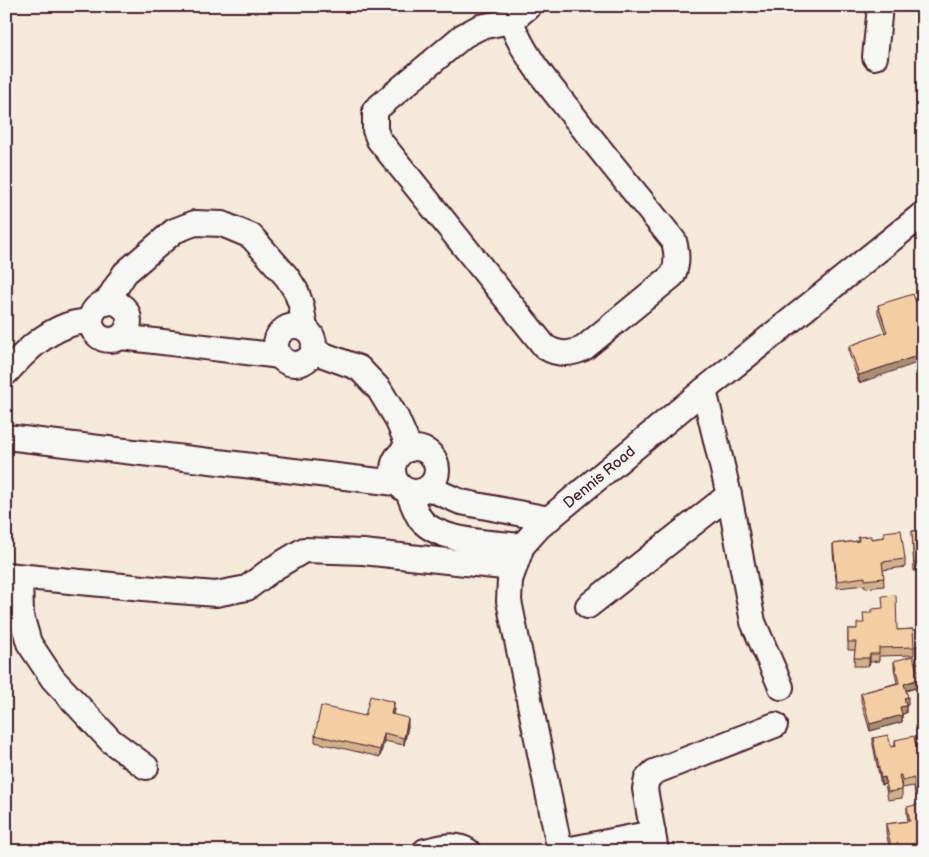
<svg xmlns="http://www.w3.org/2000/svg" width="929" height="857" viewBox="0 0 929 857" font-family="'Balsamiq Sans',sans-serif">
  <rect width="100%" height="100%" fill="#f5eada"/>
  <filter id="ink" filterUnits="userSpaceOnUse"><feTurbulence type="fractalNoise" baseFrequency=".02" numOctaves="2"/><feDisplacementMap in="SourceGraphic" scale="10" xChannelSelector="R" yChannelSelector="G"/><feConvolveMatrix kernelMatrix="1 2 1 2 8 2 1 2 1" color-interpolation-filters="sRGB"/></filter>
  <g filter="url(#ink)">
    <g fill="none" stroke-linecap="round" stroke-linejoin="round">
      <g stroke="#4a1f2b" stroke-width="28">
        <g id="minor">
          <path d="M511 21C524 58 552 88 576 119 608 160 641 200 674 241 677 253 678 263 673 275L584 348C570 355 558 355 545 347L379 140 375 130V110L463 36 480 27 511 21 529 6"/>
          <polyline points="875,57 880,6"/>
          <circle cx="110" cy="321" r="19"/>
          <polyline points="106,303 125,273 174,231 195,223 222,224 251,236 287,277 296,291 301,305 305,328"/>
          <circle cx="295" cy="345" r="19"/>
          <polyline points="121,337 280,356"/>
          <polyline points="313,351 359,368 379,389 396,417 410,449"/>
          <path d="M6 373C24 353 41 335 68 325 75 322 83 322 91 321"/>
          <polyline points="704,390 729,495 753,622 781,687"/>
          <polyline points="6,437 396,483"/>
          <circle cx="415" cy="470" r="22"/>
          <polyline points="428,488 461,502 549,519"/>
          <path d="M407 491C412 500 415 512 421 520 440 542 493 543 522 546"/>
          <polyline points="6,575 165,590 216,594 247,588 274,568 304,550 363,552 513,568"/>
          <polyline points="20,577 21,615 29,643 53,679 111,741 146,767"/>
          <polyline points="588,606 729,495"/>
          <path d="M425 851C441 848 454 842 468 851"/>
          <path id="s1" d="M560 851 509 601 510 580 522 546 539 527 704 390 923 214"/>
          <polyline points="561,851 653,833"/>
          <polyline points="656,851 645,789 647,779 654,772 775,725"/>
        </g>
      </g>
      <use href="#minor" stroke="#f6f6f2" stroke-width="24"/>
    </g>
    <g fill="#d1b18c" stroke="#4a1f2b">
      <polygon points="878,305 923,324 859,383 849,353 849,346 885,333 878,313"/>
      <polygon points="912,531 923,531 923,571 914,571"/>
      <polygon points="884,532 905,559 905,567 883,570 884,586 865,588 865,585 837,588 833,552 833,544 858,541 858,537 871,539 884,537"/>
      <polygon points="864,623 897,630 913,629 914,655 879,656 879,661 870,662 869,666 854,666 855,650 848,650 848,629 857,629"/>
      <polygon points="916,646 923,646 923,671 917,671"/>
      <polygon points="894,661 919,687 906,691 908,705 906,705 906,713 902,714 902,722 870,731 861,701 861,693 897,683 894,668"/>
      <polygon points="394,709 393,715 408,726 404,745 384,741 380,757 315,742 315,735 365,716"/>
      <polygon points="873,738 891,747 895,746 895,740 915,743 923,741 923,793 915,795 914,786 902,788 901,782 900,782 902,790 902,798 888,800 885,784 881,785 873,745"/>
      <polygon points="907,807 922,811 923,851 890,851 886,832 886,824 908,821 907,815"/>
    </g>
    <g fill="#aa9072" stroke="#4a1f2b">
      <polygon points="923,354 923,361 859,383 859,375"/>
      <polygon points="870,654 870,662 869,666 869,658"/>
      <polygon points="919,679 919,687 904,691 904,684"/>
      <polygon points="908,697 908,705 904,705 904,698"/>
      <polygon points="394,702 394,709 391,722 391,714"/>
      <polygon points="906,706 906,713 900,715 900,707"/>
      <polygon points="902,715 902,722 870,731 870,724"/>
      <polygon points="408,718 408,726 404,745 404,738"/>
      <polygon points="384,733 384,741 380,757 380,750"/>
      <polygon points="885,777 885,784 881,785 881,778"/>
      <polygon points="923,847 923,851 904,851"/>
    </g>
    <g fill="#f3cea3" stroke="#4a1f2b">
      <polygon points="913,294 923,324 923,354 859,375 849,346 887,332 878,305"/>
      <polygon points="901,530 905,559 882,562 884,578 865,580 865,577 837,581 833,544 859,541 858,537 871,536 871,539 885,537 884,532"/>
      <polygon points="912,531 923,531 923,563 914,563"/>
      <polygon points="896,595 897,630 913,629 914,647 879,648 879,654 870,654 869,658 854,658 856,642 848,642 848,629 857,629 857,623 864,623 863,613 872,613 872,609 883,608 882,596"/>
      <polygon points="916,646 923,646 923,663 917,663"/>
      <polygon points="913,656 919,679 904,684 908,697 904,698 906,706 900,707 902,715 870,724 861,693 899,683 894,661"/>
      <polygon points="370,696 394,702 391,714 408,718 404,738 384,733 380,750 315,735 321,706 365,716"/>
      <polygon points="888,735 891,747 896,746 895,740 914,736 915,743 923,741 923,786 915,787 914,778 902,781 901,775 899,775 902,790 888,792 885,777 881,778 873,738"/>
      <polygon points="920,804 922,811 923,811 923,847 904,851 892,851 886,824 910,821 907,807"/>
    </g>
  </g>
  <g text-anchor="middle" stroke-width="5" stroke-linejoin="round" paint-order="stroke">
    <g font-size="15" fill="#4a1f2b" stroke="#f6f6f2">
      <text dy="5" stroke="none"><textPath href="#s1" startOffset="416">Dennis Road</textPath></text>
    </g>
  </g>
  <rect width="929" height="857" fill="none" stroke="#f6f6f2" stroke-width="25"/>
  <rect x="12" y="12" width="904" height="832" fill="none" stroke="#4a1f2b" stroke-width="2" filter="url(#ink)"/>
</svg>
